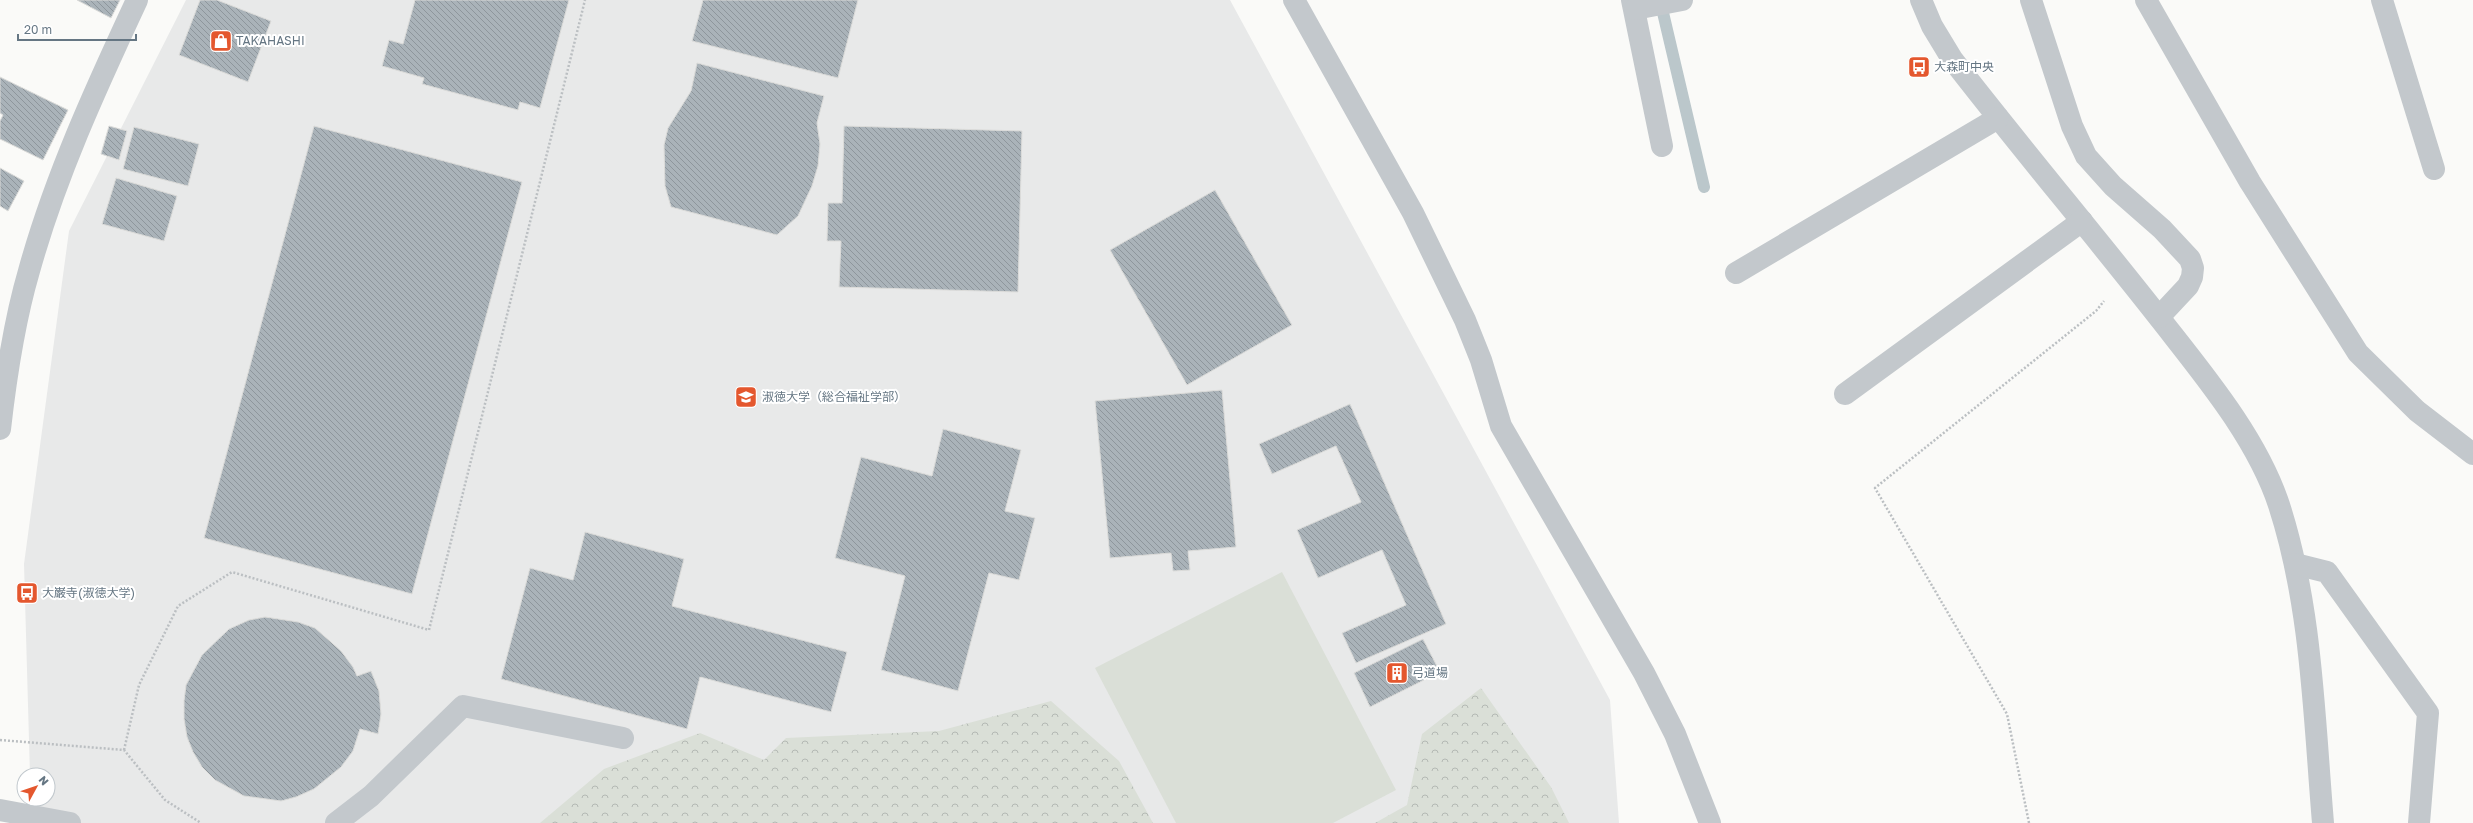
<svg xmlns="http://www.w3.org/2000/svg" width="2473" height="823" viewBox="0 0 2473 823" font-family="'Golos Text','Noto Sans JP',sans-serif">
  <defs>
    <pattern id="forest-crowns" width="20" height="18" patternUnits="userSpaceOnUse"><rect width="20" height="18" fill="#dadfd7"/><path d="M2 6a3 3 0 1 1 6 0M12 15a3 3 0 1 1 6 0" fill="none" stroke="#b4b9b4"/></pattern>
    <pattern id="building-back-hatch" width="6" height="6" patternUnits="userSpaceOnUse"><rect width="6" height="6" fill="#aab3b9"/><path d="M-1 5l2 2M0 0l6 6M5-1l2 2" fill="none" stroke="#8e969c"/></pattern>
  </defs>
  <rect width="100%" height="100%" fill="#fafaf8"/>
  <polygon fill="#e8e9e9" points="186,0 1230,0 1610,700 1619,823 32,823 31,799 48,799 48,775 30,775 24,564 69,231"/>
  <polygon fill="#dadfd7" points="1282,572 1396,790 1333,823 1176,823 1095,668"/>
  <g fill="url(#forest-crowns)">
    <polygon points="1481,688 1551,787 1569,823 1375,823 1407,805 1422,734"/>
    <polygon points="1051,701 1119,761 1153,823 540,823 604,769 700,733 764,760 786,738 939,731"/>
  </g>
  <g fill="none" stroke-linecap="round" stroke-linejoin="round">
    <polyline stroke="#bbc7cb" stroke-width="12" points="1660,0 1704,187"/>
  </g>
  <g fill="url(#building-back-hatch)" stroke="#dcdcda">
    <polygon points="77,0 120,0 111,18"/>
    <polygon points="200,0 217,0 271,21 248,82 179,55"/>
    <polygon points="415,0 569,0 540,108 520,102 518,110 422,84 424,78 382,66 389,40 403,44"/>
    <polygon points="703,0 858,0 838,78 692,41"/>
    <polygon points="697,63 824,96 817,123 820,144 818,166 812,186 798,216 777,235 671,207 665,186 664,145 668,128 691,91"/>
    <polygon points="0,77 68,110 43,160 0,139 0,121 3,115 0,113"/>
    <polygon points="109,126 127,131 119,160 101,154"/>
    <polygon points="314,126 522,182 412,594 204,538"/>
    <polygon points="844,126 1022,131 1018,292 839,287 841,241 827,241 828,203 842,203"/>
    <polygon points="134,127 199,144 188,186 123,169"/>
    <polygon points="0,168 24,181 8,211 0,206"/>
    <polygon points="116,178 177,196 164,241 102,224"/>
    <polygon points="1215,190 1292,325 1187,385 1110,250"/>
    <polygon points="1222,390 1236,547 1188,551 1190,570 1173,571 1171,553 1110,558 1095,401"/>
    <polygon points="1350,404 1446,624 1356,663 1342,633 1406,605 1382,550 1318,578 1297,530 1361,502 1336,446 1272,474 1259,444"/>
    <polygon points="943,429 1021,450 1005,511 1035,518 1019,580 989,573 958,691 881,670 905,576 835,558 861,457 932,476"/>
    <polygon points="585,532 684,559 672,606 847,652 831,712 700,677 687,729 501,679 530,568 573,580"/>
    <polygon points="265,617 298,622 315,628 341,651 353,667 357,676 371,671 379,691 381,714 378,734 360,729 353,751 341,767 314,789 296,797 281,801 244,796 215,780 202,767 193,752 187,737 184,719 184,701 186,685 202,655 229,629 249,620"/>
    <polygon points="1423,639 1440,672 1370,707 1354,673"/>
  </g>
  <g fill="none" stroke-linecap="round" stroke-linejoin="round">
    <g stroke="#bbbfc2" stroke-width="2.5" stroke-dasharray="2 2" stroke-linecap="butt">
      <polyline points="0,740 124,750 165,800 201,823"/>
      <polyline points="124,750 139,685 178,606 232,572 429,630 585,0"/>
      <polyline points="2029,823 2007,714 1875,488 2096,311 2104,301"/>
    </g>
    <g stroke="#c3c8cc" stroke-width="22">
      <polyline points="1294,0 1413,213 1465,320 1481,360 1501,426 1644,673 1675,734 1710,823"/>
      <polyline points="1632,0 1662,146"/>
      <path d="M1921 0 1932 26 1952 59C2020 147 2092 232 2161 320 2204 375 2257 438 2279 505 2312 607 2314 717 2323 823"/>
      <polyline points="2031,0 2072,126 2086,156 2113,186 2162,229 2190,259 2193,268 2192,277 2188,286 2159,317"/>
      <polyline points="2146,0 2250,182 2358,353 2417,411 2473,454"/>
      <polyline points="2382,0 2434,169"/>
      <polyline points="1635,9 1682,0"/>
      <polyline points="1736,273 1998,118"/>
      <polyline points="1845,394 2082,221"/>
      <path d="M0 429C6 376 14 322 29 271 55 177 96 88 137 0"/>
      <polyline points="2295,564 2327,572 2428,713 2419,823"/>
      <polyline points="0,810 70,823"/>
      <polyline points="336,823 371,796 463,706 623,738"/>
    </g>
  </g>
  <defs>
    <g id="shop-square" transform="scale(1.15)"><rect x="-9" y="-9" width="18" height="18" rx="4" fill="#e4572e" stroke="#fff"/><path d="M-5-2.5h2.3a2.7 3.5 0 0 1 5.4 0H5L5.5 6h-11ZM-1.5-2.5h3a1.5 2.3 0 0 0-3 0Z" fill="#fff"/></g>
    <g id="bus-square" transform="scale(1.15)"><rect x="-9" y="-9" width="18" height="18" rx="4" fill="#e4572e" stroke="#fff"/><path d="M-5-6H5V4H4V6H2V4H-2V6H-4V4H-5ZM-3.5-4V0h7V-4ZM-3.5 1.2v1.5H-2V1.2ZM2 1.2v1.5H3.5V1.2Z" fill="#fff"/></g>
    <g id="university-square" transform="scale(1.15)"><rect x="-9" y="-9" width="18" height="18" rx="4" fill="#e4572e" stroke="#fff"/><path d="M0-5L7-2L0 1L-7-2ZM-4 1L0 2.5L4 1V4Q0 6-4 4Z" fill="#fff"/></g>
    <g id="building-square" transform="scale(1.15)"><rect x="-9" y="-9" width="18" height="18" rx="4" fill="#e4572e" stroke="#fff"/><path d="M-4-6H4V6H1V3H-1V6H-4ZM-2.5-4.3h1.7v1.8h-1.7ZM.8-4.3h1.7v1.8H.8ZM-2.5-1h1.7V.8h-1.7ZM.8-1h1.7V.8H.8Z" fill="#fff"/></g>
  </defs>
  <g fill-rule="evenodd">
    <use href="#shop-square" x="221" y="41"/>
    <use href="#bus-square" x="1919" y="67"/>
    <use href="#university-square" x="746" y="397"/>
    <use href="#bus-square" x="27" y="593"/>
    <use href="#building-square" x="1397" y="673"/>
  </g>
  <g text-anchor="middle" stroke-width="4" stroke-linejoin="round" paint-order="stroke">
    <g font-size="12" fill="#657683" stroke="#fff" text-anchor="start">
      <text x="236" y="45">TAKAHASHI</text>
      <text x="1934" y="71">大森町中央</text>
      <text x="762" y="401">淑徳大学（総合福祉学部）</text>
      <text x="42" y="597">大巌寺(淑徳大学)</text>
      <text x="1412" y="677">弓道場</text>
    </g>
  </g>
  <g transform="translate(36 787) rotate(50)"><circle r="19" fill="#ffffff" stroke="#c1c8cd"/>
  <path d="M0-3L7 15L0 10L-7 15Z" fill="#e4572e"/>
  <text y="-6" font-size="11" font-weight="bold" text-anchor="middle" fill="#657683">N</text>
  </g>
  <path d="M18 34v6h118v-6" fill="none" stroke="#657683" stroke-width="2"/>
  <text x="24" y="34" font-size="12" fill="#657683" stroke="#ffffff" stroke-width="3" paint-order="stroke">20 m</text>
</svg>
